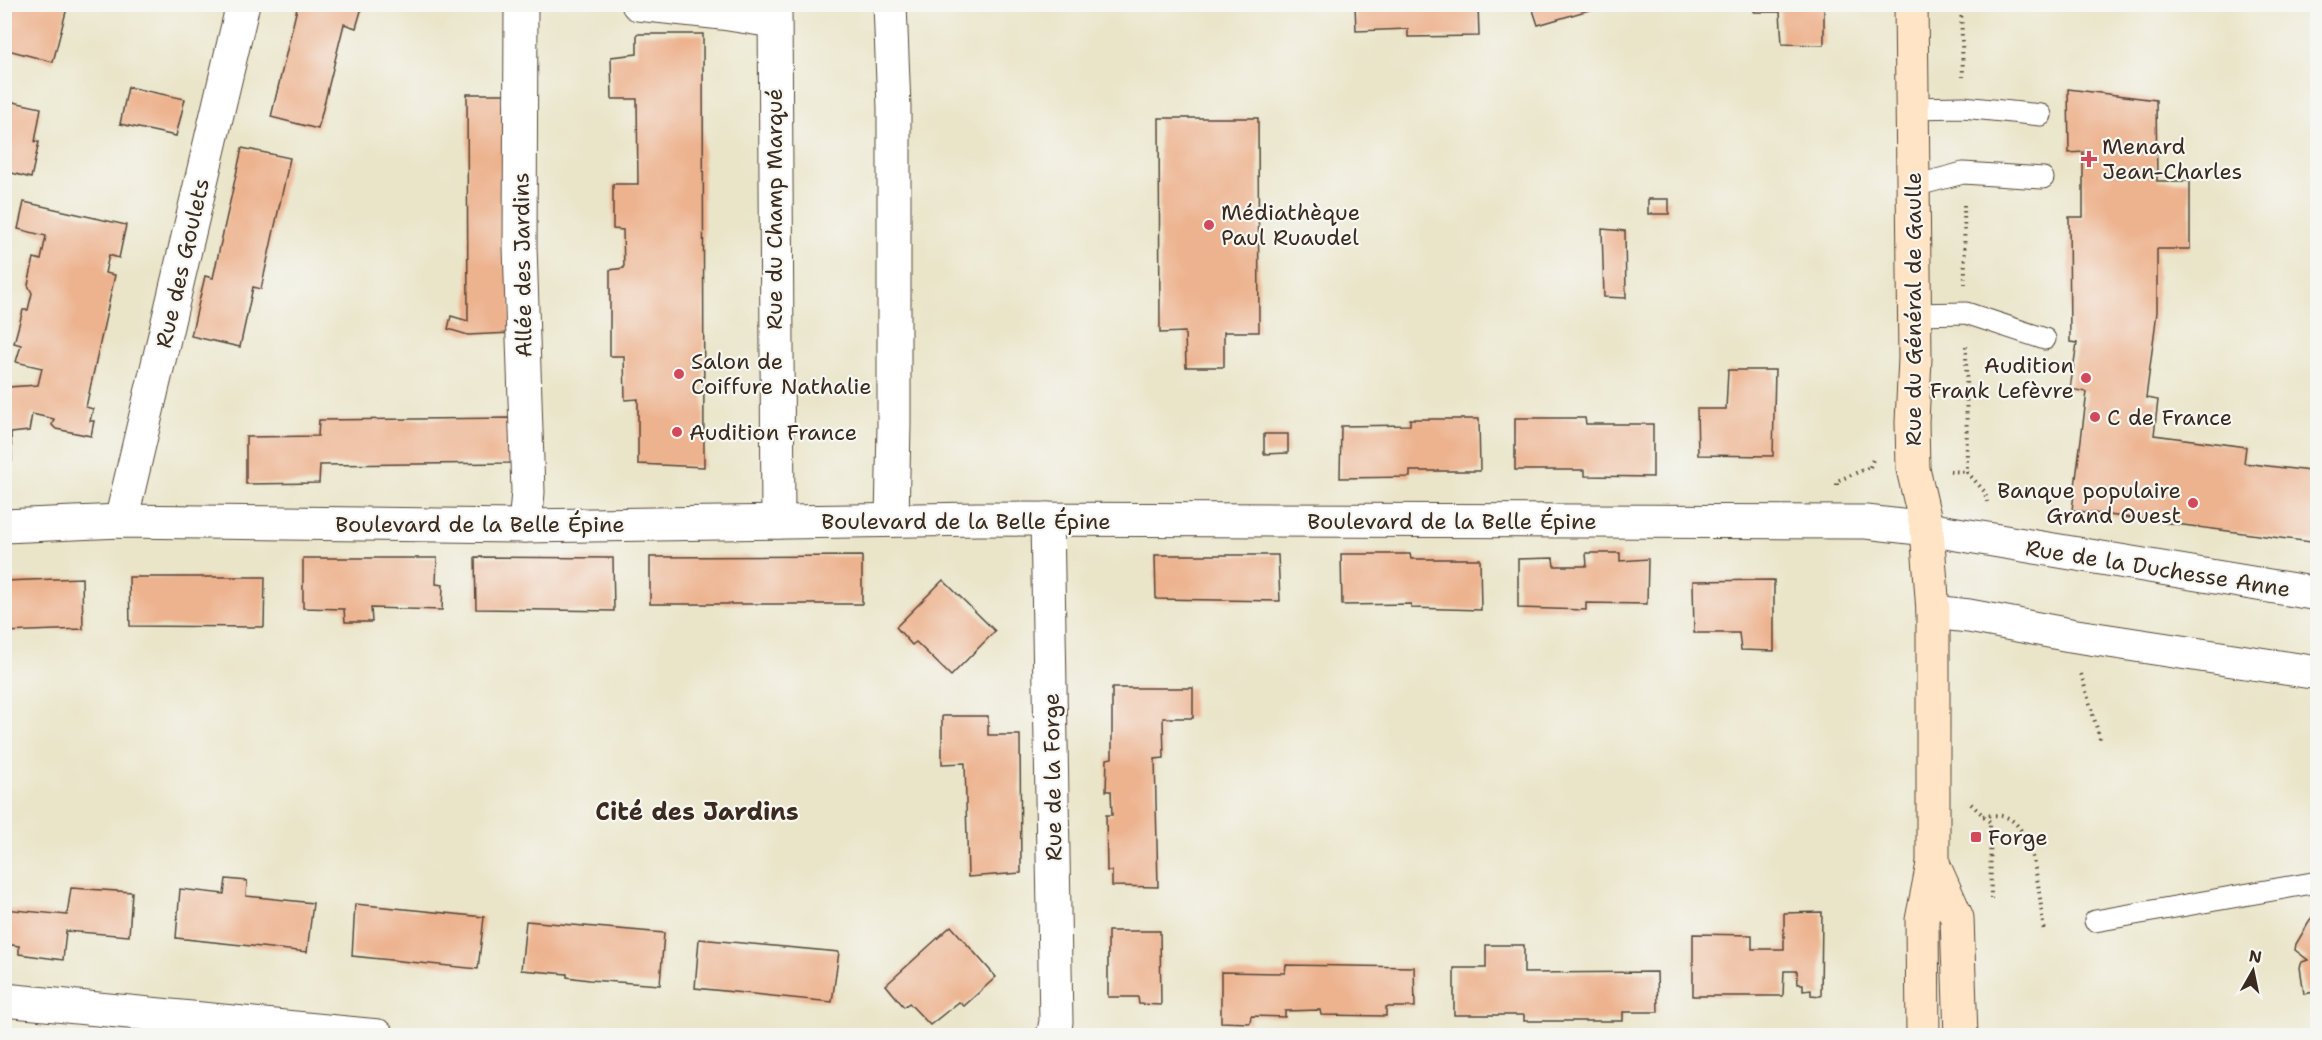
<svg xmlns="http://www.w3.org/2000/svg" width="2322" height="1040" viewBox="0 0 2322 1040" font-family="'Shantell Sans',sans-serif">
  <rect width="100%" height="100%" fill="#f6f6f2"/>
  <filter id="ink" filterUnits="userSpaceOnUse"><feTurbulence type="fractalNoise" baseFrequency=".0167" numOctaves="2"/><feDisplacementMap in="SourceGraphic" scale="12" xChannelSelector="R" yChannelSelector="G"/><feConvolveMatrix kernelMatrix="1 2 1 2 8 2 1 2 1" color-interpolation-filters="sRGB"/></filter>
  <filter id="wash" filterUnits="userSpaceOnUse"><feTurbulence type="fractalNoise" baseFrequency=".008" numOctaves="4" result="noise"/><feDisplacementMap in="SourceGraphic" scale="24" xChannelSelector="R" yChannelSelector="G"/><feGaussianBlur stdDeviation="1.35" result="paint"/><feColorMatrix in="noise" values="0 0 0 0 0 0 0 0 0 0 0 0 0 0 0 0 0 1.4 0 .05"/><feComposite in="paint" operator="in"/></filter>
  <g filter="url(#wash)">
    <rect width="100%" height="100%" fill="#eae5c9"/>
    <g id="blocks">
      <g fill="#edb28e">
        <polygon points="10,4 68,4 53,62 4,49 4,27"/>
        <polygon points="298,4 363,4 356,28 344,24 318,129 271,117"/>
        <polygon points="1355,4 1478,4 1479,36 1408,37 1408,29 1356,31"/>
        <polygon points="1531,4 1606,4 1606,5 1538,25"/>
        <polygon points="1754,4 1824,4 1824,45 1782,44 1780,12 1754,12"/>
        <polygon points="637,34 703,34 704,467 638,464 638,399 625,400 624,356 610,356 610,270 624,268 623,230 613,229 613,184 638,184 637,99 612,99 611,57 637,54"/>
        <polygon points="128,87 185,99 176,136 120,124"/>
        <polygon points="2068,89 2156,100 2157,181 2190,181 2190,249 2157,249 2157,312 2146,398 2158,400 2154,435 2246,447 2244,463 2318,472 2318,543 2072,510 2087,392 2070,389 2077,343 2070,342 2069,217 2083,217 2083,152 2069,153"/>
        <polygon points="467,94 508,94 511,333 468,335 448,329 451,316 468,321"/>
        <polygon points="4,100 41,108 35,142 39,142 31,178 4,171"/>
        <polygon points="1159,118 1258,118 1259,332 1224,332 1224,367 1186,367 1185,332 1160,333"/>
        <polygon points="242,148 290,158 261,289 253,287 240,347 191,336 205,276 213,278"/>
        <rect x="1648" y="199" width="21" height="15"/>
        <polygon points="24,202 126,225 119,258 109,255 105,273 115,275 86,407 93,409 90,421 94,421 91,436 56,429 52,425 54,419 32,414 29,431 11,433 12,461 4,461 4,393 9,393 8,387 38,385 42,368 16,362 21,345 14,343 23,310 28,310 32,293 28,285 34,258 41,260 46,236 18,229"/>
        <polygon points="1602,229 1625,231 1626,298 1604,297"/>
        <polygon points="1728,370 1775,370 1773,456 1698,455 1697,409 1726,409"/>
        <polygon points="512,418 512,463 320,465 319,483 246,484 246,437 318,436 319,420"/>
        <polygon points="1515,418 1585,418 1586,424 1653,424 1653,477 1585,476 1585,470 1515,470"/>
        <polygon points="1410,419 1479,419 1480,471 1410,471 1410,477 1340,478 1341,426 1410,425"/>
        <polygon points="1264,434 1288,434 1288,453 1264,454"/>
        <polygon points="1586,553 1620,553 1620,561 1648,559 1647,604 1586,603 1586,610 1518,608 1518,559 1553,558 1554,566 1587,566"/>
        <polygon points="1341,554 1410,554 1411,559 1480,559 1481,610 1411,608 1411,604 1342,605"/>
        <polygon points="1155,555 1278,555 1280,601 1156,599"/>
        <polygon points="862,556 862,604 650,604 650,557"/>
        <polygon points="475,557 613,558 614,611 476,609"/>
        <polygon points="303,558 437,558 436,584 443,585 442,610 371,608 372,622 345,622 344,609 303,608"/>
        <polygon points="129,577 265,577 264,627 130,626"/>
        <polygon points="82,578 83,629 4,632 4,581"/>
        <polygon points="943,580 995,631 951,676 916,642 912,645 896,627"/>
        <polygon points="1774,580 1774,651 1741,650 1739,633 1694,633 1693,581"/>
        <polygon points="1112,688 1193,688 1193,718 1163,718 1164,758 1155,759 1158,887 1112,886 1112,871 1107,871 1106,815 1112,815 1111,791 1106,791 1107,759 1112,758"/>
        <polygon points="942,716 988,716 988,735 1020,735 1021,873 968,877 965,763 942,764"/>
        <polygon points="226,879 247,881 246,896 313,903 307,952 176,938 180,889 224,894"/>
        <polygon points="71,888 132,892 129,936 66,931 63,960 19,954 19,946 4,944 4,909 67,915"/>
        <polygon points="355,904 484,917 478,969 352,956"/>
        <polygon points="1822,912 1821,996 1811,995 1811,990 1803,991 1803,984 1798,984 1797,971 1784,971 1783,996 1693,996 1693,934 1752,935 1752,949 1784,949 1784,913"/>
        <polygon points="2312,917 2318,918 2316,1006 2314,992 2304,994 2300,967 2302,962 2308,960 2295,950 2296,944"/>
        <polygon points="526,921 664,933 660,985 589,980 567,977 567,974 521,970"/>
        <polygon points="951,926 996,977 964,1006 959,1002 930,1025 909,1003 904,1007 886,985"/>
        <polygon points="1108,931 1160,931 1161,1005 1139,1004 1138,997 1108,997"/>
        <polygon points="699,939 839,952 832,1002 695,988"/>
        <polygon points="1486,945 1524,945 1524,973 1657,972 1658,1012 1623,1012 1623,1021 1524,1021 1524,1015 1454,1015 1454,968 1486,968"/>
        <polygon points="1286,965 1414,967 1415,1007 1386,1007 1386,1016 1321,1015 1320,1010 1285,1011 1285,1017 1251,1016 1250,1023 1221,1022 1221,972 1285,973"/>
      </g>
    </g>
  </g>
  <g filter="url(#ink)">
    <use href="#blocks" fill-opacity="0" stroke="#554638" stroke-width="1.5"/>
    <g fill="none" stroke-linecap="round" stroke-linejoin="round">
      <g stroke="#554638" stroke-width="23">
        <g id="service">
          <polyline points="1913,108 1963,107 2041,115"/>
          <polyline points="1914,186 1963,173 2043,178"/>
          <polyline points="1914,314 1966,313 2045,339"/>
          <polyline points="2095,921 2318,882"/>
        </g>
      </g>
      <g stroke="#554638" stroke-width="35">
        <g id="minor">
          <polyline points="521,4 520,246 528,492 525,526"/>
          <polyline points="638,4 722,13 773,21"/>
          <polyline points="775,4 778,522"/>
          <polyline points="890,4 894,108 894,425 892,520"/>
          <polyline points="1047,519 1056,1022 1053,1036"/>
          <polyline points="121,521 243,4"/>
          <polyline points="4,1000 378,1036"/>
        </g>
      </g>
      <g stroke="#554638" stroke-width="35">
        <g id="tertiary">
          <polyline points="4,526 121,521 525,526 979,519 1866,522 1927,529 2318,594"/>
          <polyline points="1933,612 1969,616 2070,635 2318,673"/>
        </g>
      </g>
      <g stroke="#554638" stroke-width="35">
        <g id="secondary">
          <polyline points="1911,4 1915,358 1912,422 1913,469 1927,529 1933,612 1933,864 1922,920 1923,1036"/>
          <polyline points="1933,864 1957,918 1961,1036"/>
        </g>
      </g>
      <g stroke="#554638" stroke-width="4" stroke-dasharray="1.5 4.5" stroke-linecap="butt">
        <polyline points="1961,4 1963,77"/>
        <polyline points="1964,205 1965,284"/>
        <polyline points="1966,346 1967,472 1985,492 1987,502"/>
        <polyline points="1870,467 1874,457"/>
        <polyline points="1950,471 1966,472"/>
        <polyline points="1837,485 1837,481 1870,467"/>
        <polyline points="2081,674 2100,739"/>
        <polyline points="1971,804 1990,822 1991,899"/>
        <path d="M1983 816C1991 815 2002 814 2010 819 2037 836 2040 903 2044 932"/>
      </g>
      <use href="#service" stroke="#fff" stroke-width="21"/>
      <use href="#minor" stroke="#fff" stroke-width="33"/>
      <use href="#tertiary" stroke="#fff" stroke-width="33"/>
      <use href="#secondary" stroke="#ffe4c6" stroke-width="33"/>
    </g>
  </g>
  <g fill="#d1495b" stroke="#f6f6f2" stroke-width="2">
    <path d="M2086 150h6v6h6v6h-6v6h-6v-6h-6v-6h6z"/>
    <circle cx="1209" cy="225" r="6"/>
    <circle cx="679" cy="374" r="6"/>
    <circle cx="2086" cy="378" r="6"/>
    <circle cx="2095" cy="417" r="6"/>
    <circle cx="677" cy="432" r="6"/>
    <circle cx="2193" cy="503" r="6"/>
    <rect x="1970" y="831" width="12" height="12" rx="3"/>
  </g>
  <g text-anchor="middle" stroke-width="4.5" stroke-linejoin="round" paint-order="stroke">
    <g font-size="22" fill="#3b2a1e" stroke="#f6f6f2" text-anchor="start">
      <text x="2102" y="154">Menard<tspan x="2102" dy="25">Jean-Charles</tspan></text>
      <text x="1221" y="220">Médiathèque<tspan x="1221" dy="25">Paul Ruaudel</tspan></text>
      <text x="691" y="369">Salon de<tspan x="691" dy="25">Coiffure Nathalie</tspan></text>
      <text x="2074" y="373" text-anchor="end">Audition<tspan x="2074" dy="25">Frank Lefèvre</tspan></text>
      <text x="2107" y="425">C de France</text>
      <text x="689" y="440">Audition France</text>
      <text x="2181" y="498" text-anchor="end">Banque populaire<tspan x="2181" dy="25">Grand Ouest</tspan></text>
      <text x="1988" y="845">Forge</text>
    </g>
    <g font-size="22" fill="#3b2a1e" stroke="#f6f6f2">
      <text transform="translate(774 209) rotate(-90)" y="8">Rue du Champ Marqué</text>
      <text transform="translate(182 263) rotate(-77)" y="8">Rue des Goulets</text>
      <text transform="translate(522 265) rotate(-91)" y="8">Allée des Jardins</text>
      <text transform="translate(1913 309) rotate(-90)" y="8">Rue du Général de Gaulle</text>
      <text x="966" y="529">Boulevard de la Belle Épine</text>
      <text x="1452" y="529">Boulevard de la Belle Épine</text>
      <text x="480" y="532">Boulevard de la Belle Épine</text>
      <text transform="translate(2158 568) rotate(9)" y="8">Rue de la Duchesse Anne</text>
      <text transform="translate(1052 777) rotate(-91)" y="8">Rue de la Forge</text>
    </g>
    <g font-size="24" font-weight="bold" fill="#3b2a1e" stroke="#f6f6f2">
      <text x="697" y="820">Cité des Jardins</text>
    </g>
  </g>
  <rect width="2322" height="1040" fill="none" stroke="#f6f6f2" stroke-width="24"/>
  <g transform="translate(2253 971) rotate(9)" stroke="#f6f6f2" stroke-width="4.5" paint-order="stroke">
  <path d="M0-4.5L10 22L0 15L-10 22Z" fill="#3b2a1e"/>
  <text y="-9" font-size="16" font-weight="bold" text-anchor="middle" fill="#3b2a1e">N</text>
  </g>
</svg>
